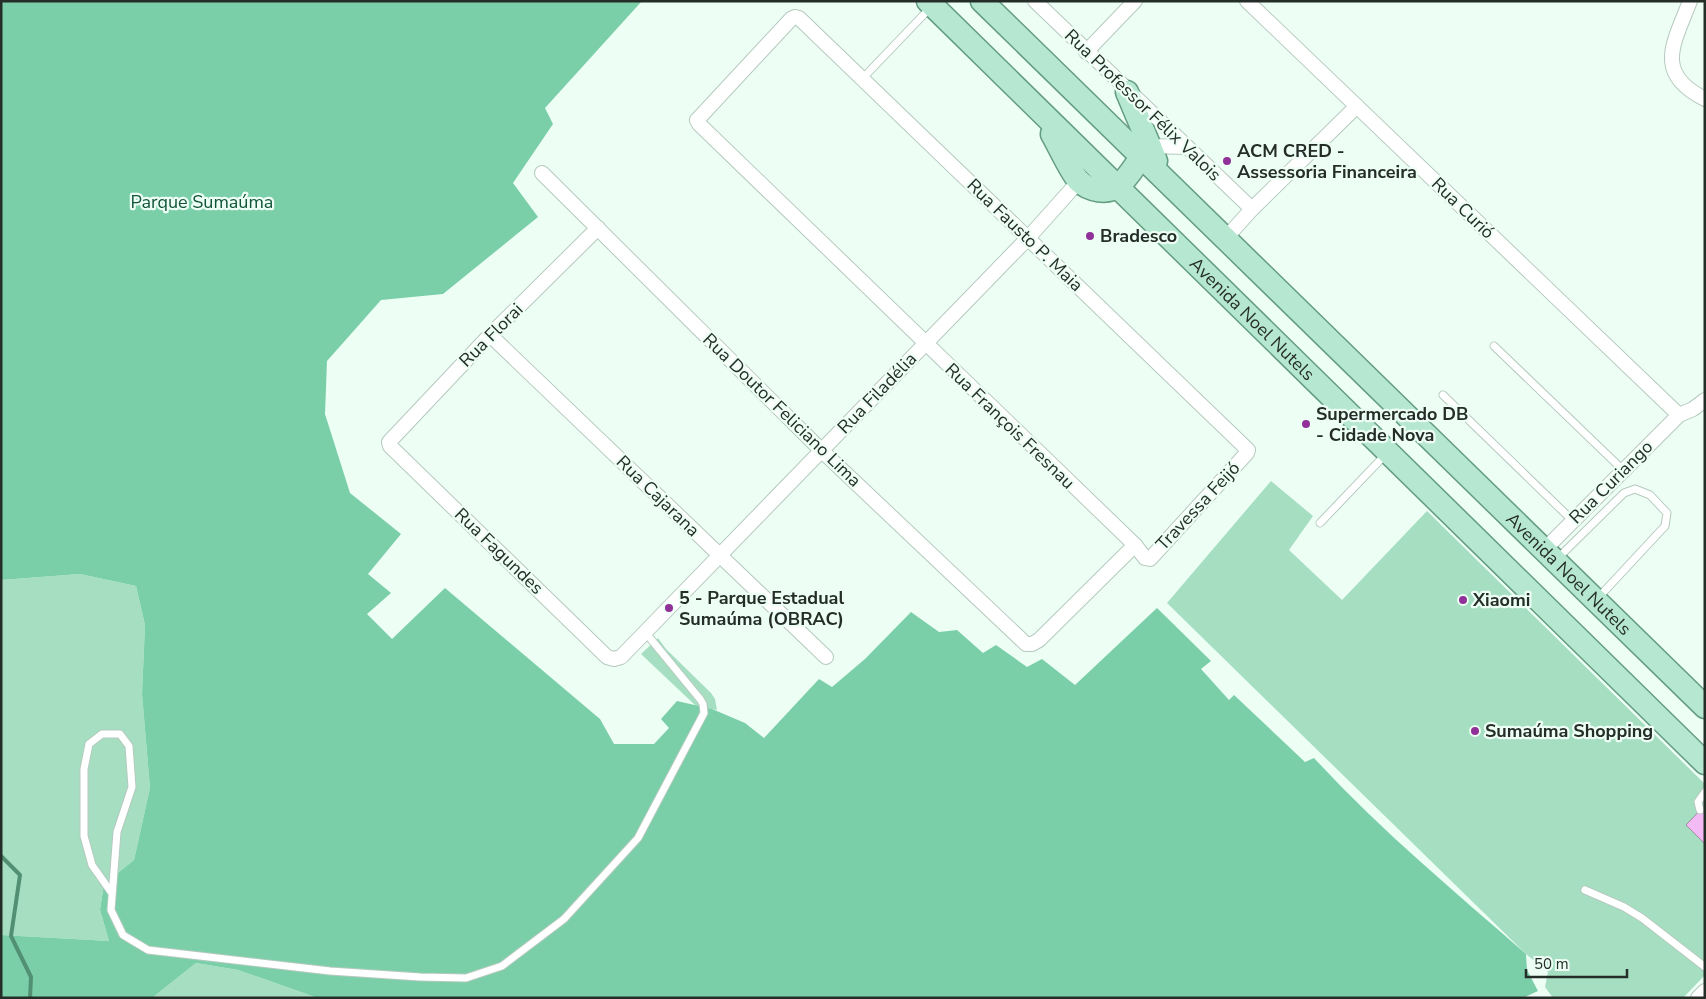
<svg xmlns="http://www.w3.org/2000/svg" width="1706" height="999" viewBox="0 0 1706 999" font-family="'Nunito Sans',sans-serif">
  <rect width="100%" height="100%" fill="#edfef5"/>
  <g fill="#a6dec2">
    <polygon points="1271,481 1313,516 1289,550 1342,600 1427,511 1705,784 1705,975 1683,998 1553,998 1545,987 1548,972 1526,954 1167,603"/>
    <polygon points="80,574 136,586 145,625 142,694 150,788 134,860 104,884 100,910 109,941 1,935 1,580"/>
    <polygon points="658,638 666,649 711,693 715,699 717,710 696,706 641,654"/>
    <polygon points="196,963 238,970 318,998 152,998"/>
  </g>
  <path fill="#7acfa8" d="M1 1H642L545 108 553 124 513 183 538 217 443 294 381 300 327 361 325 414 350 493 401 534 368 574 391 593 367 614 392 639 445 588 600 719 614 744H654L669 728 661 719 677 701 712 709 745 723 764 738 819 679 832 687 865 659 911 612 939 632 957 630 983 653 996 645 1027 667 1042 659 1075 685 1157 608 1211 661 1201 669 1229 700 1234 695 1305 762 1314 758C1379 829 1454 891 1526 954L1527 970 1538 991 1523 998H318L238 970 196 963 152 998H1V935L109 941 100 910 104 884 134 860 150 788 142 694 145 625 136 586 80 574 1 580Z"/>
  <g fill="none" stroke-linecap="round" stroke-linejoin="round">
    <polyline stroke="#529074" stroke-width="4" points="1,856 20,875 11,936 31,977 30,998"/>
  </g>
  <polygon fill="#f3baf6" stroke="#9b8d9c" points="1705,805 1705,844 1686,825"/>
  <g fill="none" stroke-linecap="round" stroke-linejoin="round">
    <g stroke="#b5cabf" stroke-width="9">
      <g id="lane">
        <polyline points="862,79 931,7"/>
        <polyline points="1494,346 1623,470"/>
        <polyline points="1443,395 1573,521"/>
        <polyline points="1320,523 1385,455"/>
        <polyline points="1558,558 1624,493 1635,489 1650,495 1667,513 1665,526 1598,598"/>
        <polyline points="1700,810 1698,802 1705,792"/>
        <polyline points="1585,890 1624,907 1642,918 1705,967"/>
        <polyline points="111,892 92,865 84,836 84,769 89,744 102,734 120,734 129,746 132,787 117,832 111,910 123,935 148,950 330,971 420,977 466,978 502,966 564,919 638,838 704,713 703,704 700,699 645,632"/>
      </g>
    </g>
    <g stroke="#b5cabf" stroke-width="16">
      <g id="street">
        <polyline points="1035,1 1252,209"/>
        <polyline points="1247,1 1679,415"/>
        <path d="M1690 1C1674 43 1653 73 1705 99"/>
        <polygon points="795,17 799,18 1248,450 1247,453 1150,559 1145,558 1135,545 699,124 697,120 699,118 791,19"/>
        <polyline points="1086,52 1135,1"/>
        <polyline points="1151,146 1187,147"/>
        <polyline points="542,173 822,451 1026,644 1032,644 1039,640 1135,545"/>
        <polyline points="598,228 490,335 389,442 390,446 607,657 614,659 621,657 1028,238 1079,181"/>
        <polyline points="1225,239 1252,209 1357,106"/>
        <polyline points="490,335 826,657"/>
        <polyline points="1544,550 1679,415 1693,409 1705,400"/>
        <polyline points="1698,998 1705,991"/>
      </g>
    </g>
    <g stroke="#649c81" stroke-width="25">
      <g id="primary">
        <path id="s1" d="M928 1 1705 763"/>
        <path id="s2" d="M982 1 1705 707"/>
        <polyline points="1127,92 1156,161"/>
        <path d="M1052 134C1058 144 1072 175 1079 181 1089 191 1108 194 1118 186 1132 175 1137 159 1150 147"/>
      </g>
    </g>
    <use href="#lane" stroke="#fff" stroke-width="7"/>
    <use href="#street" stroke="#fff" stroke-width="14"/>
    <use href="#primary" stroke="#b6e7d0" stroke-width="22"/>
  </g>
  <g fill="#913098" stroke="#edfef5" stroke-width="2">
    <circle cx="1227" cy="161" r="5"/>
    <circle cx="1090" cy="236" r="5"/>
    <circle cx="1306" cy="424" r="5"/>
    <circle cx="1463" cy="600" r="5"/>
    <circle cx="669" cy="608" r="5"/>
    <circle cx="1475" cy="731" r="5"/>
  </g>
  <g text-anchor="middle" stroke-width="4.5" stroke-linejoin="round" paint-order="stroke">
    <g font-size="18" fill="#252d29" stroke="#edfef5">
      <text transform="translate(1143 105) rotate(44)" y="6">Rua Professor Félix Valois</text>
      <text transform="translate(1463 208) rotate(44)" y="6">Rua Curió</text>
      <text transform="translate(1025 235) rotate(44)" y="6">Rua Fausto P. Maia</text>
      <text dy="6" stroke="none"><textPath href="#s1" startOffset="454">Avenida Noel Nutels</textPath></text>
      <text transform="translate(491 335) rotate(-45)" y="6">Rua Florai</text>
      <text transform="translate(877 393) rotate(-46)" y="6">Rua Filadélia</text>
      <text transform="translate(782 410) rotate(44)" y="6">Rua Doutor Feliciano Lima</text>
      <text transform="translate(1010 426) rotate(44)" y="6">Rua François Fresnau</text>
      <text transform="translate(1611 482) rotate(-45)" y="6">Rua Curiango</text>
      <text transform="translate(658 496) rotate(44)" y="6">Rua Cajarana</text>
      <text transform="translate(1198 506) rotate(-47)" y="6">Travessa Feijó</text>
      <text transform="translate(499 551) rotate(44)" y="6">Rua Fagundes</text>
      <text dy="6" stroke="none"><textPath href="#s2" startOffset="820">Avenida Noel Nutels</textPath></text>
    </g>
    <g font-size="18" font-weight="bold" fill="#252d29" stroke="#edfef5" text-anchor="start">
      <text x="1237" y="157">ACM CRED -<tspan x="1237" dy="21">Assessoria Financeira</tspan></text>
      <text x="1100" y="242">Bradesco</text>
      <text x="1316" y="420">Supermercado DB<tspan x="1316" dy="21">- Cidade Nova</tspan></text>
      <text x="679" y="604">5 - Parque Estadual<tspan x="679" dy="21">Sumaúma (OBRAC)</tspan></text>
      <text x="1473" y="606">Xiaomi</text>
      <text x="1485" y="737">Sumaúma Shopping</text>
    </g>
    <g font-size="18" fill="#11543b" stroke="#edfef5">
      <text x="202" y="208">Parque Sumaúma</text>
    </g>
  </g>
  <rect width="1706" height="999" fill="none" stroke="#252d29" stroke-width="5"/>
  <path d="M1526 969v8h101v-8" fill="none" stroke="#252d29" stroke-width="2.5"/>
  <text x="1534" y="969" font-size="15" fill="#252d29" stroke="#edfef5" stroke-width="4" paint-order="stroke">50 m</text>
</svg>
